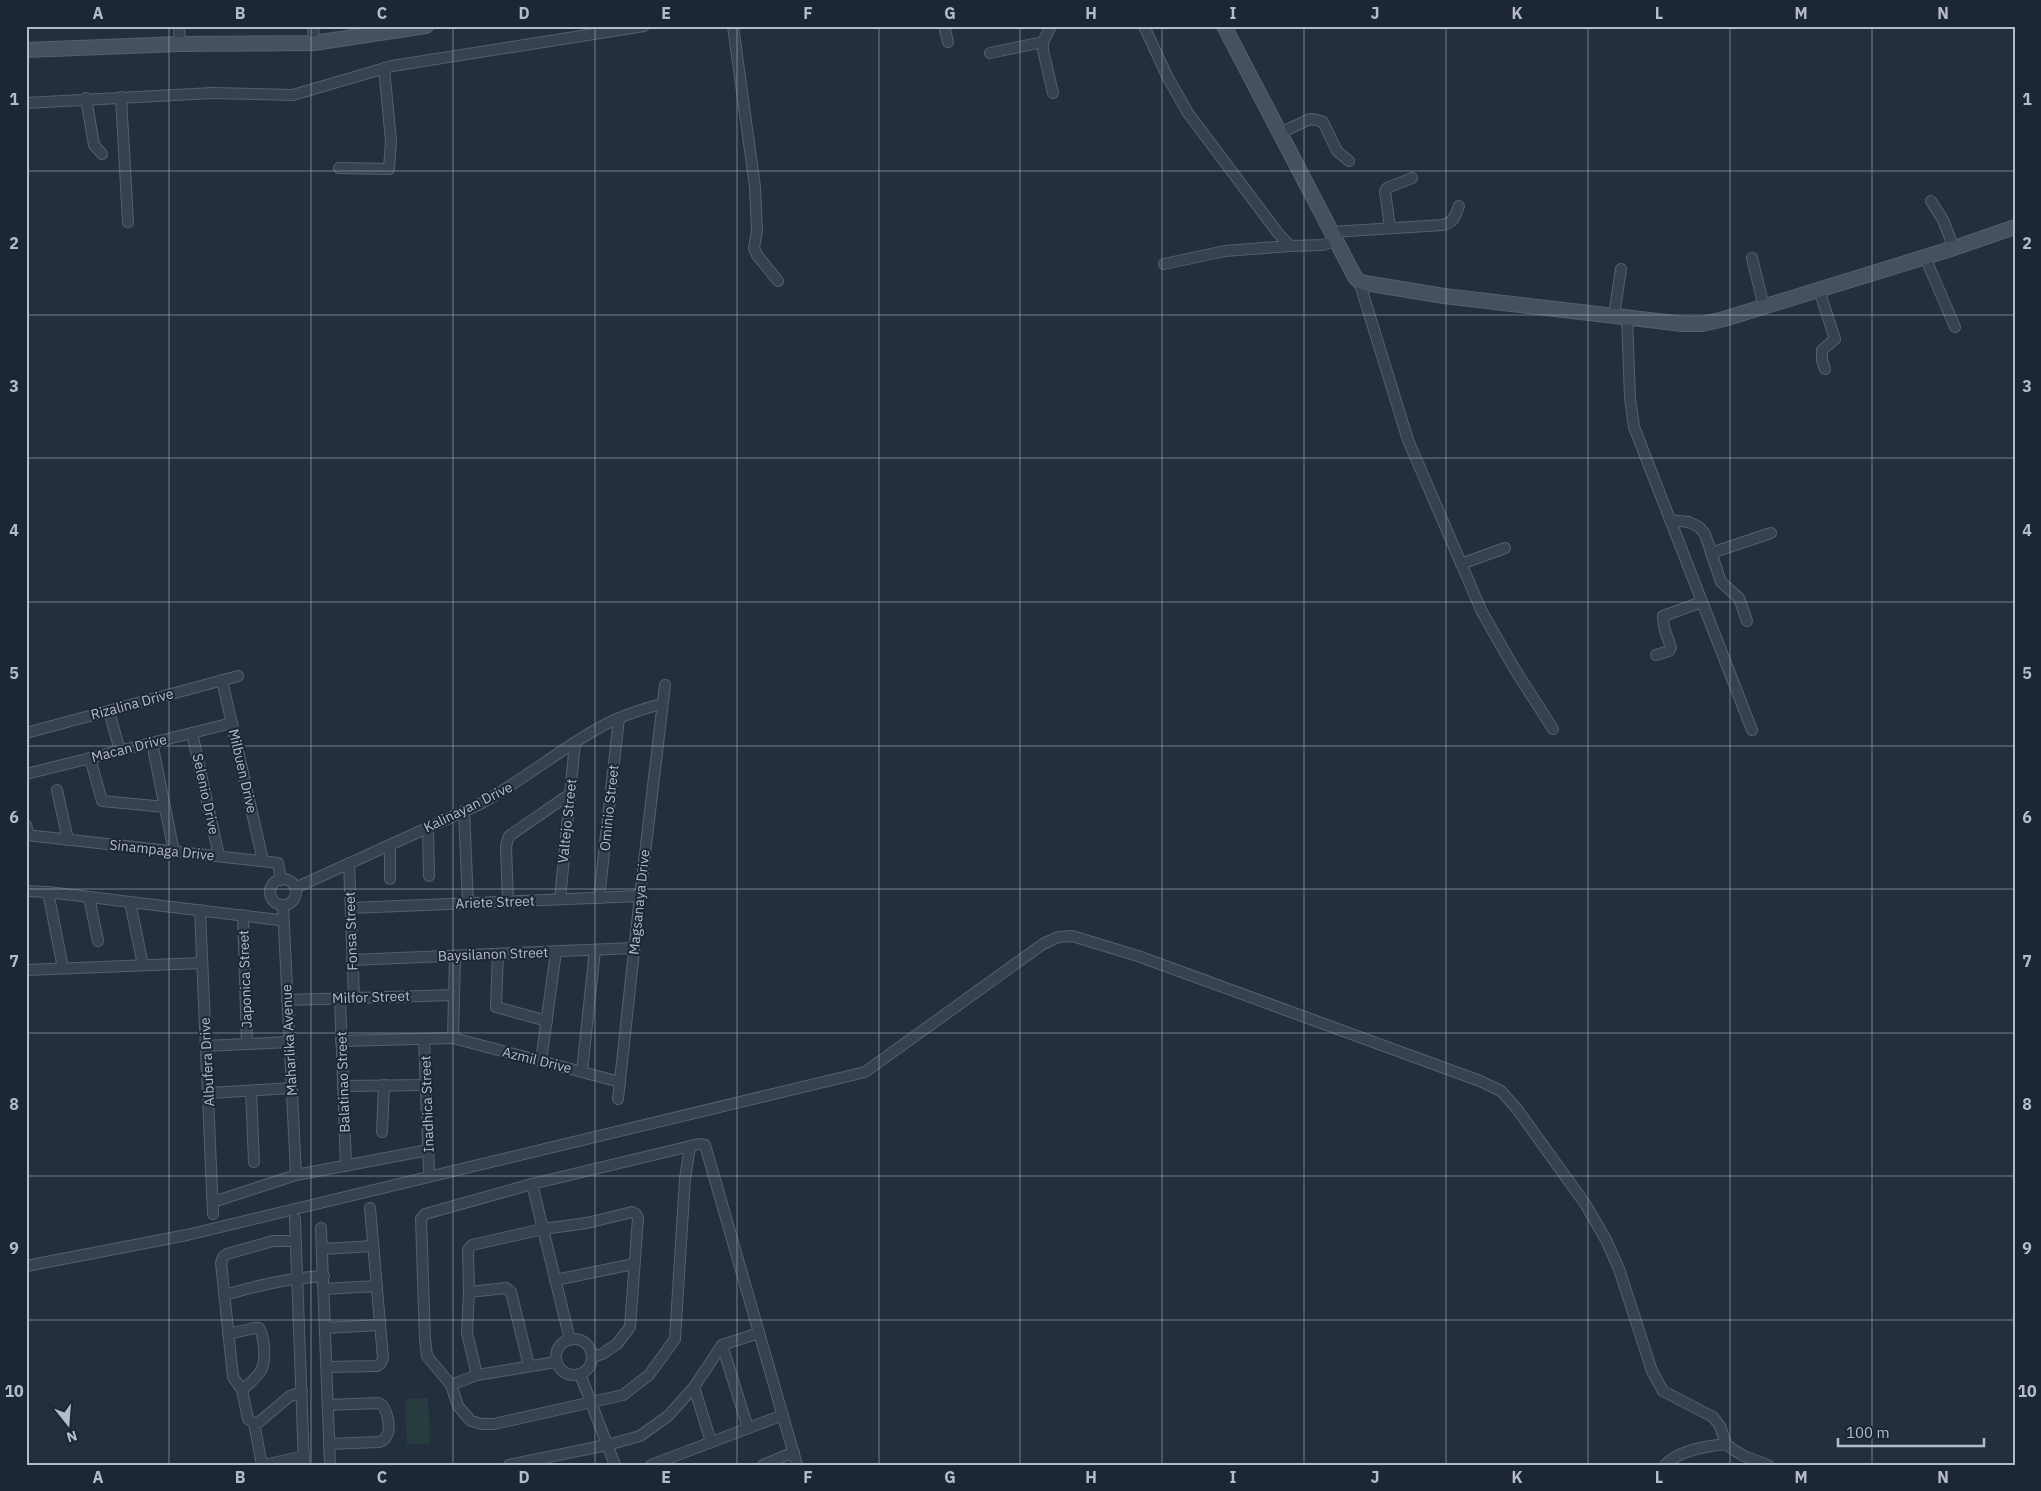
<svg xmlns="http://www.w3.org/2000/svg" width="2041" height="1491" viewBox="0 0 2041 1491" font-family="'IBM Plex Sans',sans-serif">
  <rect width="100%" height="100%" fill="#242f3e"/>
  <polygon fill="#263c3f" points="428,1398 430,1443 407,1445 405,1399"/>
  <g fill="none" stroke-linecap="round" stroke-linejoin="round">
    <g stroke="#565f6c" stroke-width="12">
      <g id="street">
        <polyline points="179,26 180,44"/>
        <polyline points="313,26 314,43"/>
        <polyline points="733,26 755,187 757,231 754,248 757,255 778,281"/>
        <polyline points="944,26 948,42"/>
        <polyline points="1051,26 1043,42 1043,50 1053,93"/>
        <polyline points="1144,26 1167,76 1188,113 1278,233 1290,246 1323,245 1336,240"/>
        <polyline points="990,53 1043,42"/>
        <polyline points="121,97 128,222"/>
        <polyline points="86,98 94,145 102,154"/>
        <polyline points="26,103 212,93 293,95 392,66 644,26"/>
        <polyline points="1280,133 1310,119 1317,120 1323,122 1337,151 1349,161"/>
        <polyline points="339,168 389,169 391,141 384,68"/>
        <polyline points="1931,201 1943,220 1954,248"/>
        <polyline points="1390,228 1385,191 1387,188 1412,178"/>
        <path d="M1332 232 1442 225C1454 223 1455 216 1459 206"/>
        <polyline points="1925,257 1955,327"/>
        <polyline points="1752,258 1764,307"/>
        <polyline points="1164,264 1225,251 1290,246"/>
        <polyline points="1359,281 1408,440 1482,612 1514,668 1553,729"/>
        <polyline points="1819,290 1835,339 1822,350 1822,360 1825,369"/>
        <polyline points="1614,315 1621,269"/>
        <polyline points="1627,317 1630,398 1634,427 1752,730"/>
        <polyline points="1670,520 1689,522 1699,527 1705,534 1721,582 1739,598 1747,621"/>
        <polyline points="1711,553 1771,533"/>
        <polyline points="1461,564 1505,548"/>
        <polyline points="1656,655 1669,651 1671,648 1664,627 1663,616 1702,602"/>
        <polyline points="222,680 263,861"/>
        <polyline points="109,711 120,751"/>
        <polyline points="26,733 238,676"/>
        <polyline points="192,733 219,856"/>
        <polyline points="152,743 174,852"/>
        <polyline points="90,758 102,801 165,807"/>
        <polyline points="26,774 232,723"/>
        <polyline points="57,790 68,840"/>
        <polyline points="464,811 468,903"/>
        <polyline points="26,825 29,835"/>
        <polyline points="428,827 429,876"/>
        <polyline points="26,835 278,863 281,880"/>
        <polyline points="390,845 390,879"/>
        <polyline points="349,863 354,998"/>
        <circle cx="283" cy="892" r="13"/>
        <path d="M295 888 480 804C521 782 556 752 597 729 617 717 639 710 661 704"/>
        <polyline points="26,891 48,892 279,920 283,919"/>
        <polyline points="48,892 63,968"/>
        <polyline points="89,897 98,941"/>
        <polyline points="599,898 619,718"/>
        <polyline points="560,899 575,743"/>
        <polyline points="508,901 506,846 509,836 570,794"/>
        <polyline points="130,902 143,965"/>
        <polyline points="283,905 296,1175"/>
        <polyline points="351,908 640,896"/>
        <polyline points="200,910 213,1214"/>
        <polyline points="243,915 247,1044"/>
        <polyline points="498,954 496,1007 547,1021"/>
        <polyline points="352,960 634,948"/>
        <polyline points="26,970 202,963"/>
        <polyline points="340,998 346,1166"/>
        <polyline points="287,1000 454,995"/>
        <polyline points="453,1038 455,956"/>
        <polyline points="424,1039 429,1170"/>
        <polyline points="341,1041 453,1038 620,1082"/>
        <polyline points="206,1046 289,1042"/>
        <polyline points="541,1061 556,952"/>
        <polyline points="582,1071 595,950"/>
        <polyline points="343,1086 426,1085"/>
        <polyline points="251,1091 254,1162"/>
        <polyline points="208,1093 292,1088"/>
        <polyline points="618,1099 640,896 665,685"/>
        <polyline points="382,1132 384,1085"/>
        <polyline points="690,1146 685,1179 675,1339 649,1375 623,1395 494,1424 482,1424 471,1421 458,1406 451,1385 427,1356 425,1339 421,1219 425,1214 532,1184 699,1144 705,1145 797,1465"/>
        <polyline points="532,1184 570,1340"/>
        <polyline points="213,1202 296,1175 428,1150"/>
        <polyline points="295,1219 304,1465"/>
        <polyline points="321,1228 330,1465"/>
        <polyline points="296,1241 273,1241 227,1254 223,1257 221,1263 233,1377 242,1390 248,1419 254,1423 259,1422 290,1396 302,1392"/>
        <polyline points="323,1249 373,1246"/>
        <polyline points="26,1266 187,1235 865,1072 1043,944 1058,937 1072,936 1138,956 1480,1081 1501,1091 1517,1109 1586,1205 1606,1240 1619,1269 1652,1371 1663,1391 1713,1417 1720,1426 1726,1444 1734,1450 1744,1456 1768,1465"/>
        <polyline points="555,1280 634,1264"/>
        <polyline points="324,1289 376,1286"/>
        <polyline points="469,1292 506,1288 511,1292 529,1366"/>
        <path d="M225 1295C258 1285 289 1278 324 1276"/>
        <polyline points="325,1328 379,1325"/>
        <path d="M228 1334 255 1328H259C263 1334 263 1340 264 1347 266 1371 259 1375 242 1390"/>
        <circle cx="574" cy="1357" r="18"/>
        <polyline points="722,1345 748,1428"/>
        <polyline points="327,1367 377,1366 381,1363 383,1358 370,1208"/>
        <polyline points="580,1374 615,1465"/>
        <polyline points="477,1375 467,1333 469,1292 468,1250 472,1245 543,1229 587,1223 632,1212 636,1214 638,1218 630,1327 617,1344 602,1354 592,1357"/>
        <polyline points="451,1385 477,1375 556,1362"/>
        <polyline points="694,1387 711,1442"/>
        <path d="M328 1405 379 1403C387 1406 392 1429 386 1437 385 1439 382 1441 379 1442L329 1444"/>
        <polyline points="254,1423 262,1465"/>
        <polyline points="264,1465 304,1456"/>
        <polyline points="509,1465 607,1445 640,1436 668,1416 694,1387 722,1345 759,1333"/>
        <polyline points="651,1465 783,1415"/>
        <polyline points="763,1465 794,1452"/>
        <path d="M1665 1465C1679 1450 1707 1446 1726 1444"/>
      </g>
    </g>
    <g stroke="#565f6c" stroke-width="16">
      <g id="secondary">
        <polyline points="1224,26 1355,277 1359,281 1365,283 1444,296 1683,324 1702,324 1724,319 1954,248 2015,227"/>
        <polyline points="26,50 180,44 314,43 426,26"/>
      </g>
    </g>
    <use href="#street" stroke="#38414e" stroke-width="10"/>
    <use href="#secondary" stroke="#465061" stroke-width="14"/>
  </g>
  <path fill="none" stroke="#b4bcc9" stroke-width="1" stroke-opacity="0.55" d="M169 26V1465M311 26V1465M453 26V1465M595 26V1465M737 26V1465M879 26V1465M1020 26V1465M1162 26V1465M1304 26V1465M1446 26V1465M1588 26V1465M1730 26V1465M1872 26V1465M26 171H2015M26 315H2015M26 458H2015M26 602H2015M26 746H2015M26 889H2015M26 1033H2015M26 1176H2015M26 1320H2015"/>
  <g text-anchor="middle" stroke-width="4" stroke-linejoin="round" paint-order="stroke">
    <g font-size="14" fill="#b4bcc9" stroke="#1d2633">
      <text transform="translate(132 704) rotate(-15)" y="5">Rizalina Drive</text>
      <text transform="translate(129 748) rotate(-14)" y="5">Macan Drive</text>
      <text transform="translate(243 771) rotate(77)" y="5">Milbuen Drive</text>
      <text transform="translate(206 794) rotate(78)" y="5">Selenio Drive</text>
      <text transform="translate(468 807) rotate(-26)" y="5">Kalinayan Drive</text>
      <text transform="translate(609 808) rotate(-84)" y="5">Ominio Street</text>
      <text transform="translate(567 821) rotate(-84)" y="5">Valtejo Street</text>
      <text transform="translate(162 850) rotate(6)" y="5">Sinampaga Drive</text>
      <text transform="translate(495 902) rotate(-2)" y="5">Ariete Street</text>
      <text transform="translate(639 902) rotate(-84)" y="5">Magsanaya Drive</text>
      <text transform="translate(351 931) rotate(-92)" y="5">Fonsa Street</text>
      <text transform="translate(493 954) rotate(-2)" y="5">Baysilanon Street</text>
      <text transform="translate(245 979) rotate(-92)" y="5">Japonica Street</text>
      <text transform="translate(371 997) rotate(-2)" y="5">Milfor Street</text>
      <text transform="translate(289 1040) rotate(-93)" y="5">Maharlika Avenue</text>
      <text transform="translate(537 1060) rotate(14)" y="5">Azmil Drive</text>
      <text transform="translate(207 1062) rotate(-93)" y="5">Albufera Drive</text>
      <text transform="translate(343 1082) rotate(-92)" y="5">Balatinao Street</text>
      <text transform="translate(427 1104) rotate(-92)" y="5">Inadhica Street</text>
    </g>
  </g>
  <rect width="2041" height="1491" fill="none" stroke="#1d2633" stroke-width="55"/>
  <g transform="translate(68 1424) rotate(163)" stroke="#1d2633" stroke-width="4" paint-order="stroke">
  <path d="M0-4L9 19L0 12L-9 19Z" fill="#b4bcc9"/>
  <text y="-8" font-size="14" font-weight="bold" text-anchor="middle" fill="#b4bcc9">N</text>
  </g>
  <path d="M1838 1438v8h146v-8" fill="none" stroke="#b4bcc9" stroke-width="2.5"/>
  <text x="1846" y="1438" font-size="15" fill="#b4bcc9" stroke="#1d2633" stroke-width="4" paint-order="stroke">100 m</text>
  <rect x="28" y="28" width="1986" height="1436" fill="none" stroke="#b4bcc9" stroke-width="2"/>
  <g font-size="16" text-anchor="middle" font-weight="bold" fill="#b4bcc9">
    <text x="98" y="19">A</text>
    <text x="240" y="19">B</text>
    <text x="382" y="19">C</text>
    <text x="524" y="19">D</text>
    <text x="666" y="19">E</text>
    <text x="808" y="19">F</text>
    <text x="950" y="19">G</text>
    <text x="1091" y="19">H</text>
    <text x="1233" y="19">I</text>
    <text x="1375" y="19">J</text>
    <text x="1517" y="19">K</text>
    <text x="1659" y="19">L</text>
    <text x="1801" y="19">M</text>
    <text x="1943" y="19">N</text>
    <text x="14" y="105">1</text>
    <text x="2027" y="105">1</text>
    <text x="14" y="249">2</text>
    <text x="2027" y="249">2</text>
    <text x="14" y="392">3</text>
    <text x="2027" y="392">3</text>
    <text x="14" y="536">4</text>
    <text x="2027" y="536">4</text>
    <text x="14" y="679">5</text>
    <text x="2027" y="679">5</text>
    <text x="14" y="823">6</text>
    <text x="2027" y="823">6</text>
    <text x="14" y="967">7</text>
    <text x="2027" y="967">7</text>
    <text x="14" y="1110">8</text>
    <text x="2027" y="1110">8</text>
    <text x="14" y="1254">9</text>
    <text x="2027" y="1254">9</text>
    <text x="14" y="1397">10</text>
    <text x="2027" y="1397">10</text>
    <text x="98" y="1483">A</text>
    <text x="240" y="1483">B</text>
    <text x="382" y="1483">C</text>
    <text x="524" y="1483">D</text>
    <text x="666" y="1483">E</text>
    <text x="808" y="1483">F</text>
    <text x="950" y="1483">G</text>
    <text x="1091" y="1483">H</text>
    <text x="1233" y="1483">I</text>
    <text x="1375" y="1483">J</text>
    <text x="1517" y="1483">K</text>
    <text x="1659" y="1483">L</text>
    <text x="1801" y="1483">M</text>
    <text x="1943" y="1483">N</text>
  </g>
</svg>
